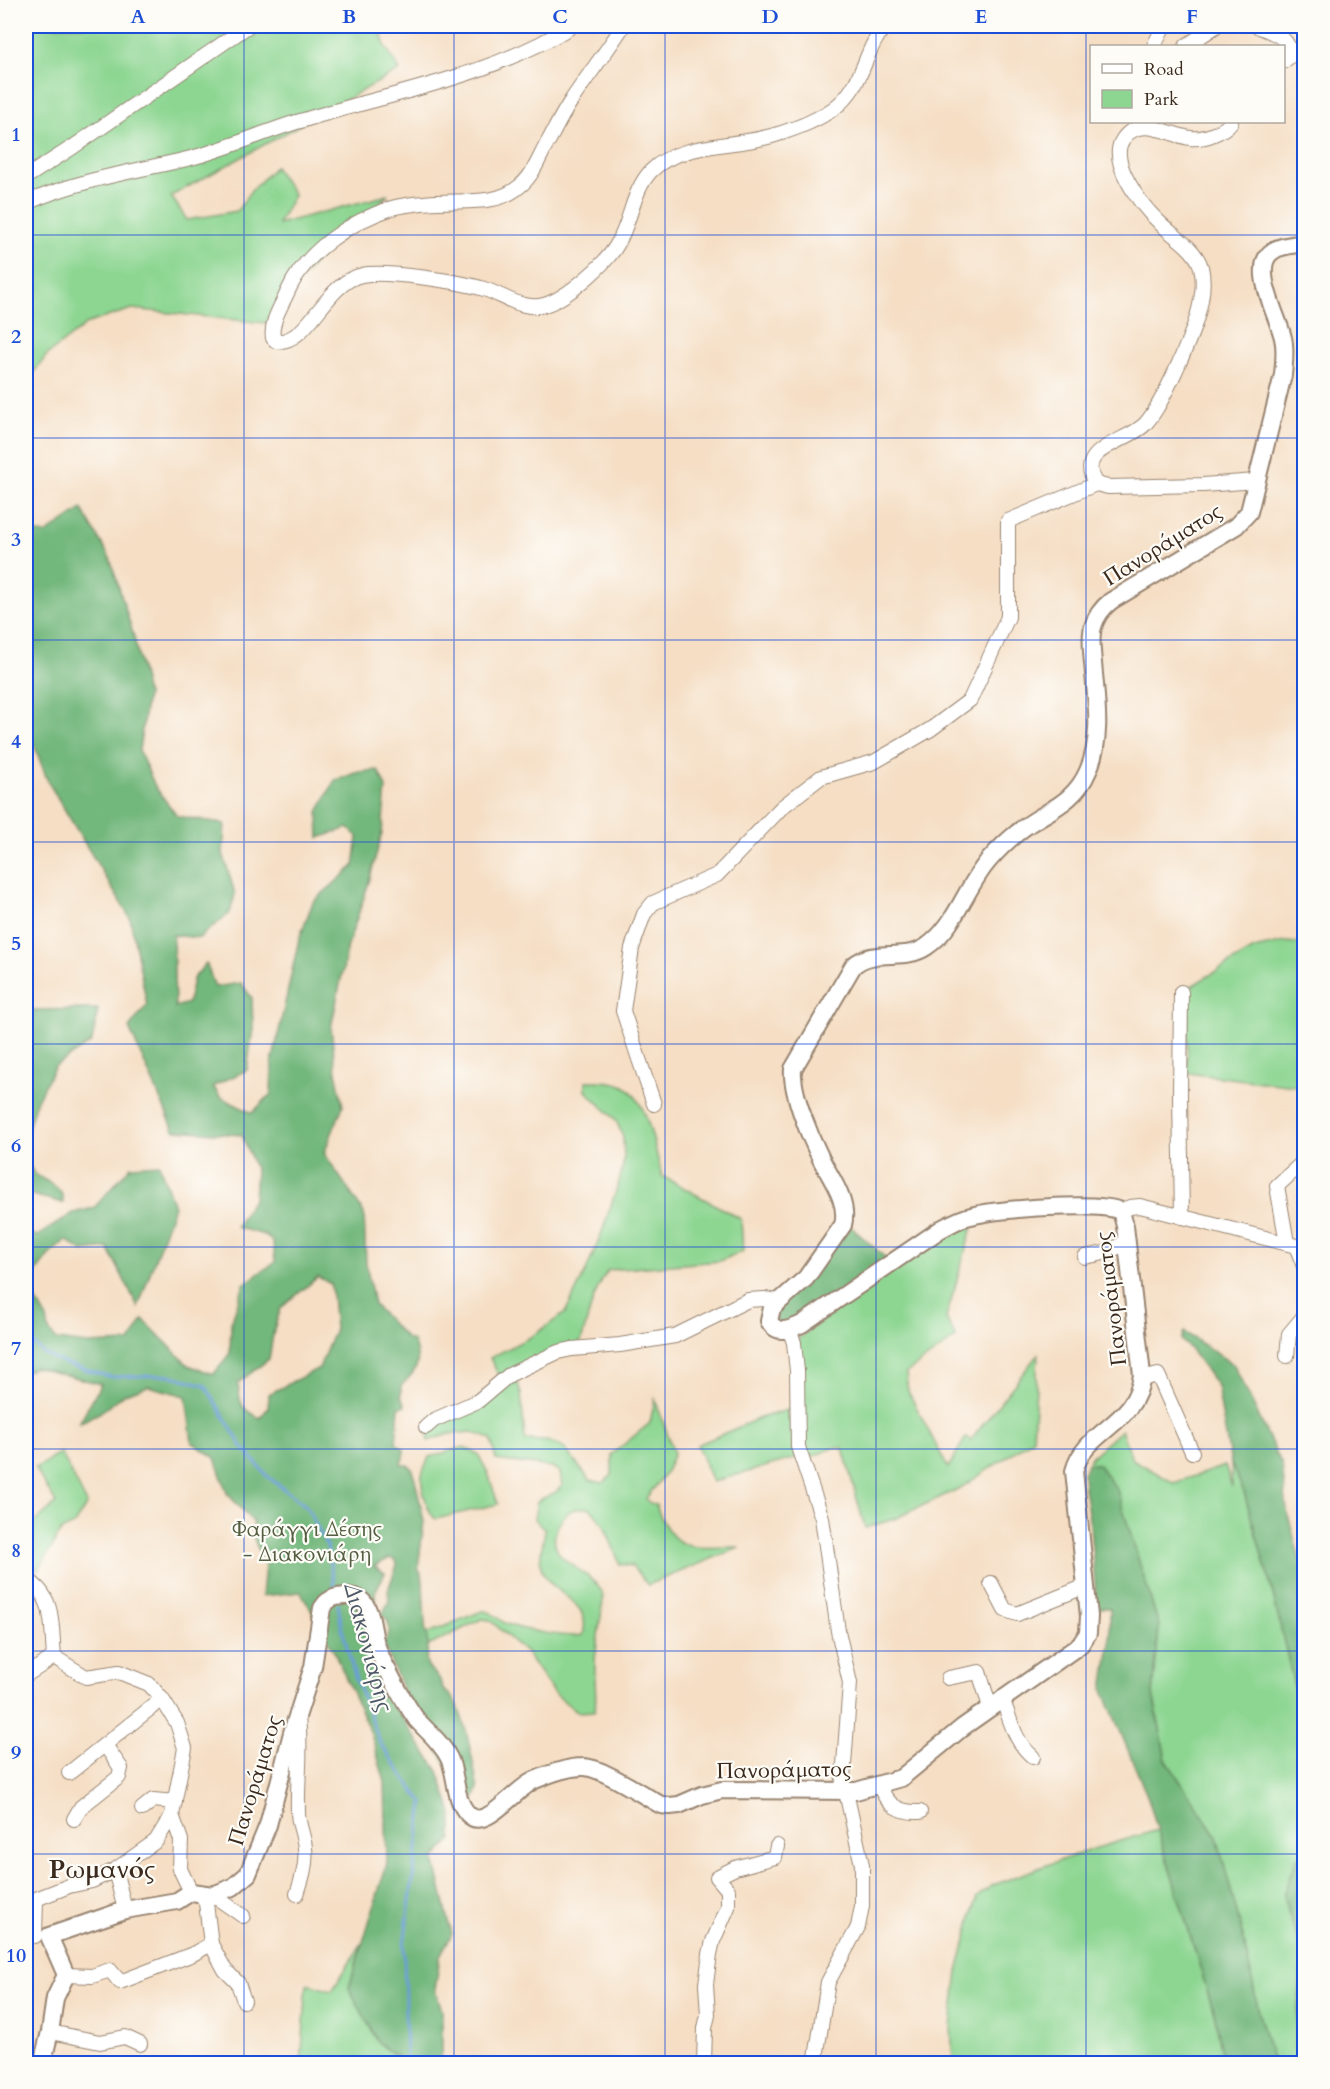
<svg xmlns="http://www.w3.org/2000/svg" width="1330" height="2089" viewBox="0 0 1330 2089" font-family="Cardo,serif">
  <rect width="100%" height="100%" fill="#fdfcf7"/>
  <filter id="ink" filterUnits="userSpaceOnUse"><feTurbulence type="fractalNoise" baseFrequency=".0167" numOctaves="2"/><feDisplacementMap in="SourceGraphic" scale="12" xChannelSelector="R" yChannelSelector="G"/><feConvolveMatrix kernelMatrix="1 2 1 2 8 2 1 2 1" color-interpolation-filters="sRGB"/></filter>
  <filter id="wash" filterUnits="userSpaceOnUse"><feTurbulence type="fractalNoise" baseFrequency=".008" numOctaves="4" result="noise"/><feDisplacementMap in="SourceGraphic" scale="24" xChannelSelector="R" yChannelSelector="G"/><feGaussianBlur stdDeviation="1.35" result="paint"/><feColorMatrix in="noise" values="0 0 0 0 0 0 0 0 0 0 0 0 0 0 0 0 0 1.4 0 .05"/><feComposite in="paint" operator="in"/></filter>
  <g filter="url(#wash)">
    <rect width="100%" height="100%" fill="#f5dec4"/>
    <g fill="#8dd692" stroke="#648058" stroke-width="1.5">
      <polygon points="26,26 379,26 385,46 400,70 171,196 187,220 237,211 251,191 275,167 294,195 278,224 388,195 316,261 265,323 132,309 88,323 47,355 26,382"/>
      <polygon points="1285,942 1298,943 1304,950 1304,1087 1187,1073 1188,988 1254,949"/>
      <path d="M586 1081C597 1081 609 1080 619 1084 647 1092 655 1151 662 1176L741 1219 743 1251 720 1261 609 1270C595 1284 587 1322 581 1342L503 1377 498 1374 490 1358 534 1335 565 1313 587 1269 602 1232 619 1182 624 1160 623 1137 616 1120 586 1091Z"/>
      <polygon points="973,1224 946,1318 956,1338 906,1373 908,1391 948,1468 966,1437 971,1440 1038,1354 1033,1439 962,1487 894,1519 865,1528 843,1448 836,1447 803,1460 798,1339 861,1291 955,1231"/>
      <path d="M513 1378 517 1381 521 1393 525 1440 546 1441 562 1446 590 1480 603 1483 612 1475V1454L650 1423 655 1399 674 1453 665 1474 646 1498 648 1502 656 1505C674 1556 694 1547 740 1547L648 1585 632 1566 620 1564 604 1525 590 1508C576 1508 567 1509 560 1522 537 1562 592 1567 602 1593 604 1599 602 1609 601 1616 599 1631 596 1646 595 1661 594 1678 597 1694 595 1711L577 1712 553 1692 527 1654 490 1620 482 1619 428 1646 426 1634 482 1611C493 1610 497 1620 507 1624 521 1630 568 1638 583 1635 592 1602 557 1597 544 1575 536 1562 544 1543 545 1529L534 1519 537 1501 556 1492 562 1486 560 1472 552 1467 496 1460 491 1439 472 1432 448 1434 428 1441V1431Z"/>
      <polygon points="791,1409 796,1458 712,1482 697,1445 760,1418"/>
      <polygon points="1121,1430 1132,1459 1174,1483 1225,1466 1232,1487 1231,1464 1244,1492 1272,1590 1304,1728 1304,1853 1296,1860 1283,1895 1303,1957 1295,2038 1295,2063 1273,2063 1260,2018 1217,1837 1166,1760 1153,1694 1159,1626 1117,1490 1098,1464 1087,1464 1091,1457"/>
      <path d="M464 1447 478 1454 488 1473 498 1504 436 1519C428 1515 420 1484 422 1475 423 1469 427 1463 429 1457Z"/>
      <polygon points="61,1453 87,1504 74,1525 61,1531 38,1571 26,1552 26,1530 56,1503 35,1468"/>
      <polygon points="1158,1830 1215,2016 1224,2063 953,2064 951,2026 958,1972 977,1897 991,1886 1044,1866 1093,1849"/>
      <polygon points="362,1943 349,1988 378,2042 397,2057 395,2063 301,2064 307,1984 332,1991"/>
    </g>
    <g fill="#72b77c" stroke="#56704d" stroke-width="1.5" fill-rule="evenodd">
      <path d="M82 509 110 558 134 637 147 695 139 751 156 788 177 816 225 824 223 853 235 894 230 913 199 938 173 935 175 1007 188 1003 193 979 206 963 215 987 241 983 252 998 253 1029 247 1070 213 1086 220 1097 252 1113 271 1094 272 1063 299 939 313 902 354 866 358 837 348 828 319 838 318 812 335 780 359 772 378 770 386 787 382 833 369 882 348 945 331 1028 336 1072 343 1106 324 1153 364 1213 366 1263 374 1305 407 1339 413 1341C422 1365 418 1368 401 1386V1396L405 1405 399 1408 396 1443 404 1449V1458L401 1462 402 1465H408L413 1470 424 1521 418 1569 422 1574 423 1582 425 1625 428 1646 426 1661 428 1667 439 1678 444 1691C465 1700 473 1766 478 1789L474 1798 468 1796 463 1790 409 1704 383 1643C391 1635 392 1622 382 1615L389 1601 388 1590 397 1565 396 1560 390 1558 374 1566 385 1573 375 1592 377 1624 368 1651 382 1688 438 1771 452 1813V1839L434 1859 452 1934 440 1956 435 1990 442 2010V2052L438 2063H395L397 2057 378 2042 349 1988 387 1863 385 1782 371 1734 333 1649 301 1592 262 1596 265 1565 254 1539 253 1522 227 1493 215 1458 192 1442 186 1396 148 1386 125 1394 99 1413 79 1423 101 1384 34 1367 26 1372V1160C28 1164 31 1169 34 1173 44 1182 65 1186 63 1203L28 1194V1233L38 1236 73 1213 94 1208 131 1166 159 1164 174 1206 138 1307 108 1248 82 1251 66 1240 49 1255 27 1284 47 1319 49 1331 57 1340 87 1344 130 1342 143 1319 188 1365 214 1374 230 1353 231 1323 244 1284 275 1262 273 1242 264 1235 236 1227 254 1198 256 1171 242 1135 174 1130 129 1028 147 1005 130 918 48 782 26 723V531L45 534ZM318 1277 331 1284 335 1329 319 1368 269 1394 268 1408 260 1418C240 1409 240 1404 238 1383L269 1359 274 1329 281 1308Z"/>
      <polygon points="98,1009 92,1042 55,1066 36,1102 26,1134 26,1010"/>
      <polygon points="849,1225 888,1260 809,1315 779,1327 774,1313"/>
      <polygon points="1184,1332 1234,1365 1282,1465 1287,1511 1304,1575 1304,1728 1272,1590 1244,1492 1231,1464 1217,1386 1192,1351 1181,1340"/>
      <polygon points="1087,1464 1098,1464 1117,1490 1159,1626 1153,1694 1166,1760 1217,1837 1243,1936 1260,2018 1273,2063 1224,2063 1215,2016 1148,1798 1103,1690 1110,1644 1110,1608 1097,1608 1090,1525 1084,1488 1083,1474"/>
      <polygon points="1304,1853 1304,2063 1295,2064 1295,2038 1303,1957 1283,1895 1296,1860"/>
    </g>
    <g fill="none" stroke-linecap="round" stroke-linejoin="round">
      <g stroke="#6a9fd7" stroke-width="3">
        <polyline points="26,1337 44,1354 66,1364 111,1377 169,1375 205,1385 241,1445 267,1476 306,1506 327,1546 335,1592"/>
        <polyline points="338,1604 342,1629 356,1680 381,1745 423,1803 404,1945 406,2064"/>
      </g>
    </g>
  </g>
  <g filter="url(#ink)">
    <g fill="none" stroke-linecap="round" stroke-linejoin="round">
      <g stroke="#988471" stroke-width="16">
        <g id="minor">
          <path d="M623 26C607 51 588 75 571 101 563 113 556 127 549 140 540 155 534 175 520 186 497 206 465 200 437 202 422 203 406 204 392 208 351 221 306 251 288 291 282 305 270 322 273 338L276 341C309 345 324 283 362 275 384 270 462 282 484 289 503 295 523 311 544 305 566 299 609 262 619 241 631 220 633 190 651 171 679 142 737 147 775 135 795 129 816 121 833 109 865 86 862 53 885 26"/>
          <path d="M1257 26C1271 32 1291 37 1290 56L1284 61"/>
          <polyline points="1154,46 1164,26"/>
          <polyline points="1186,46 1216,26"/>
          <path d="M1231 122C1224 132 1203 140 1190 138 1169 135 1140 115 1123 139 1107 161 1142 206 1158 221 1172 236 1195 247 1201 267 1209 299 1188 343 1175 372 1167 389 1158 409 1146 423 1130 442 1072 448 1096 484L1108 487 1203 485 1256 481"/>
          <polyline points="26,177 73,147 248,26"/>
          <path d="M26 203C77 180 132 172 187 159 228 149 267 130 307 119 397 92 491 76 572 26"/>
          <polyline points="1181,992 1180,1096 1182,1217"/>
          <polyline points="654,1104 623,1011 632,948 644,914 653,903 717,875 782,807 821,777 874,762 931,729 970,700 1008,617 1008,521 1096,484"/>
          <polyline points="1121,1211 1130,1207 1140,1206 1304,1248"/>
          <polyline points="1287,1243 1277,1186 1301,1164"/>
          <polyline points="1296,1246 1304,1266"/>
          <polyline points="1085,1257 1109,1252 1127,1241"/>
          <polyline points="790,1330 794,1343 797,1371 798,1447 822,1518 838,1631 850,1683 842,1792"/>
          <polyline points="1287,1356 1289,1334 1304,1316"/>
          <polyline points="1142,1379 1158,1375 1192,1452"/>
          <polyline points="426,1427 434,1420 478,1401 509,1375 558,1352 572,1349 620,1345 675,1336 748,1300 764,1299 779,1301"/>
          <path d="M26 1579C56 1596 51 1626 54 1657"/>
          <polyline points="991,1583 1005,1610 1017,1614 1086,1586"/>
          <polyline points="26,1675 54,1657"/>
          <polyline points="948,1678 979,1672 990,1707"/>
          <path d="M1002 1698C1011 1721 1014 1741 1033 1757"/>
          <polyline points="69,1773 162,1699"/>
          <path d="M879 1785C887 1805 899 1813 920 1812"/>
          <polyline points="142,1809 153,1800 175,1802"/>
          <polyline points="172,1815 181,1840 180,1869 191,1892"/>
          <polyline points="74,1819 81,1807 119,1777 121,1768 105,1745"/>
          <polyline points="115,1870 125,1910"/>
          <path d="M297 1894C302 1879 307 1864 305 1848 304 1835 298 1825 298 1812 297 1780 302 1750 298 1718"/>
          <polyline points="213,1895 243,1916"/>
          <polyline points="35,1936 36,1899 69,1886 92,1881 115,1870 156,1841 172,1815 185,1748 177,1723 162,1699 149,1684 119,1672 86,1677 54,1657"/>
          <polyline points="211,1944 225,1970 238,1983 244,2001"/>
          <polyline points="66,1975 92,1976 110,1970 120,1982 193,1954 211,1944 206,1903 201,1893"/>
          <polyline points="50,2032 100,2042 125,2037 140,2044"/>
          <polyline points="704,2064 705,2028 708,2015 706,1984 710,1954 713,1941 728,1907 728,1890 717,1877 735,1868 775,1857 777,1846"/>
          <polyline points="815,2064 828,1982 858,1927 862,1906 862,1865 846,1792"/>
        </g>
      </g>
      <g stroke="#988471" stroke-width="20">
        <path id="major" d="M42 2064 50 2032 55 1998 66 1975 49 1936 125 1910 177 1901 191 1892 213 1895 233 1887 248 1874 268 1825 293 1729 313 1667 322 1608C324 1606 325 1603 328 1601 335 1595 355 1594 362 1601 372 1610 372 1631 376 1644 379 1652 382 1661 387 1669 396 1686 405 1704 417 1720 428 1732 442 1743 449 1758 457 1775 454 1800 468 1814 485 1833 515 1788 535 1780 549 1774 568 1767 583 1767 600 1766 644 1796 661 1805L670 1806 679 1805 702 1795 722 1790 856 1791 901 1778 963 1727 1080 1645 1088 1633 1089 1616 1074 1471C1085 1429 1136 1426 1142 1375L1125 1226 1121 1211C1098 1201 999 1209 971 1216 960 1218 951 1224 941 1229L802 1324C789 1330 777 1335 769 1321L772 1308 806 1278 843 1225C849 1203 832 1180 822 1161 811 1139 791 1093 793 1069L853 966C874 947 904 962 926 947 957 926 966 885 990 859 998 850 1007 841 1017 833 1043 811 1073 806 1088 771 1103 737 1096 699 1093 663 1092 651 1090 638 1093 627 1096 616 1102 608 1111 601L1236 526 1249 512 1283 375C1284 363 1286 350 1283 338 1279 318 1249 266 1273 251 1281 245 1295 245 1304 243"/>
      </g>
      <use href="#minor" stroke="#fff" stroke-width="14"/>
      <use href="#major" stroke="#fff" stroke-width="16"/>
    </g>
  </g>
  <path fill="none" stroke="#1d4ed8" stroke-width="1.5" stroke-opacity="0.55" d="M244 26V2064M454 26V2064M665 26V2064M876 26V2064M1086 26V2064M26 235H1304M26 438H1304M26 640H1304M26 842H1304M26 1044H1304M26 1247H1304M26 1449H1304M26 1651H1304M26 1854H1304"/>
  <g text-anchor="middle" stroke-width="4.5" stroke-linejoin="round" paint-order="stroke">
    <g font-size="22" fill="#3b2a1e" stroke="#fdfcf7">
      <text transform="translate(1162 544) rotate(-32)" y="8">Πανοράματος</text>
      <text transform="translate(1110 1299) rotate(-97)" y="8">Πανοράματος</text>
      <text transform="translate(784 1769) rotate(-1)" y="8">Πανοράματος</text>
      <text transform="translate(254 1780) rotate(-73)" y="8">Πανοράματος</text>
    </g>
    <g font-size="22" fill="#545e41" stroke="#fdfcf7">
      <text x="307" y="1536">Φαράγγι Δέσης<tspan x="307" dy="25">- Διακονιάρη</tspan></text>
    </g>
    <g font-size="24" font-style="italic" fill="#4e5968" stroke="#fdfcf7">
      <text transform="translate(369 1647) rotate(75)" y="8">Διακονιάρης</text>
    </g>
    <g font-size="26" font-weight="bold" fill="#3b2a1e" stroke="#fdfcf7">
      <text x="102" y="1878">Ρωμανός</text>
    </g>
  </g>
  <rect width="1330" height="2089" fill="none" stroke="#fdfcf7" stroke-width="66"/>
  <rect x="1090" y="45" width="195" height="78" fill="#fdfcf7" stroke="#afa8a0" stroke-width="1.5"/>
  <rect x="1102" y="64" width="30" height="9" fill="#ffffff" stroke="#afa8a0" stroke-width="1.5"/>
  <text x="1144" y="75" font-size="18" fill="#3b2a1e">Road</text>
  <rect x="1102" y="90" width="30" height="18" fill="#8dd692" stroke="#afa8a0" stroke-width="1.5"/>
  <text x="1144" y="105" font-size="18" fill="#3b2a1e">Park</text>
  <rect x="33" y="33" width="1264" height="2023" fill="none" stroke="#1d4ed8" stroke-width="2"/>
  <g font-size="20" text-anchor="middle" font-weight="bold" fill="#1d4ed8">
    <text x="138" y="23">A</text>
    <text x="349" y="23">B</text>
    <text x="560" y="23">C</text>
    <text x="770" y="23">D</text>
    <text x="981" y="23">E</text>
    <text x="1192" y="23">F</text>
    <text x="16" y="141">1</text>
    <text x="16" y="343">2</text>
    <text x="16" y="546">3</text>
    <text x="16" y="748">4</text>
    <text x="16" y="950">5</text>
    <text x="16" y="1152">6</text>
    <text x="16" y="1355">7</text>
    <text x="16" y="1557">8</text>
    <text x="16" y="1759">9</text>
    <text x="16" y="1962">10</text>
  </g>
</svg>
